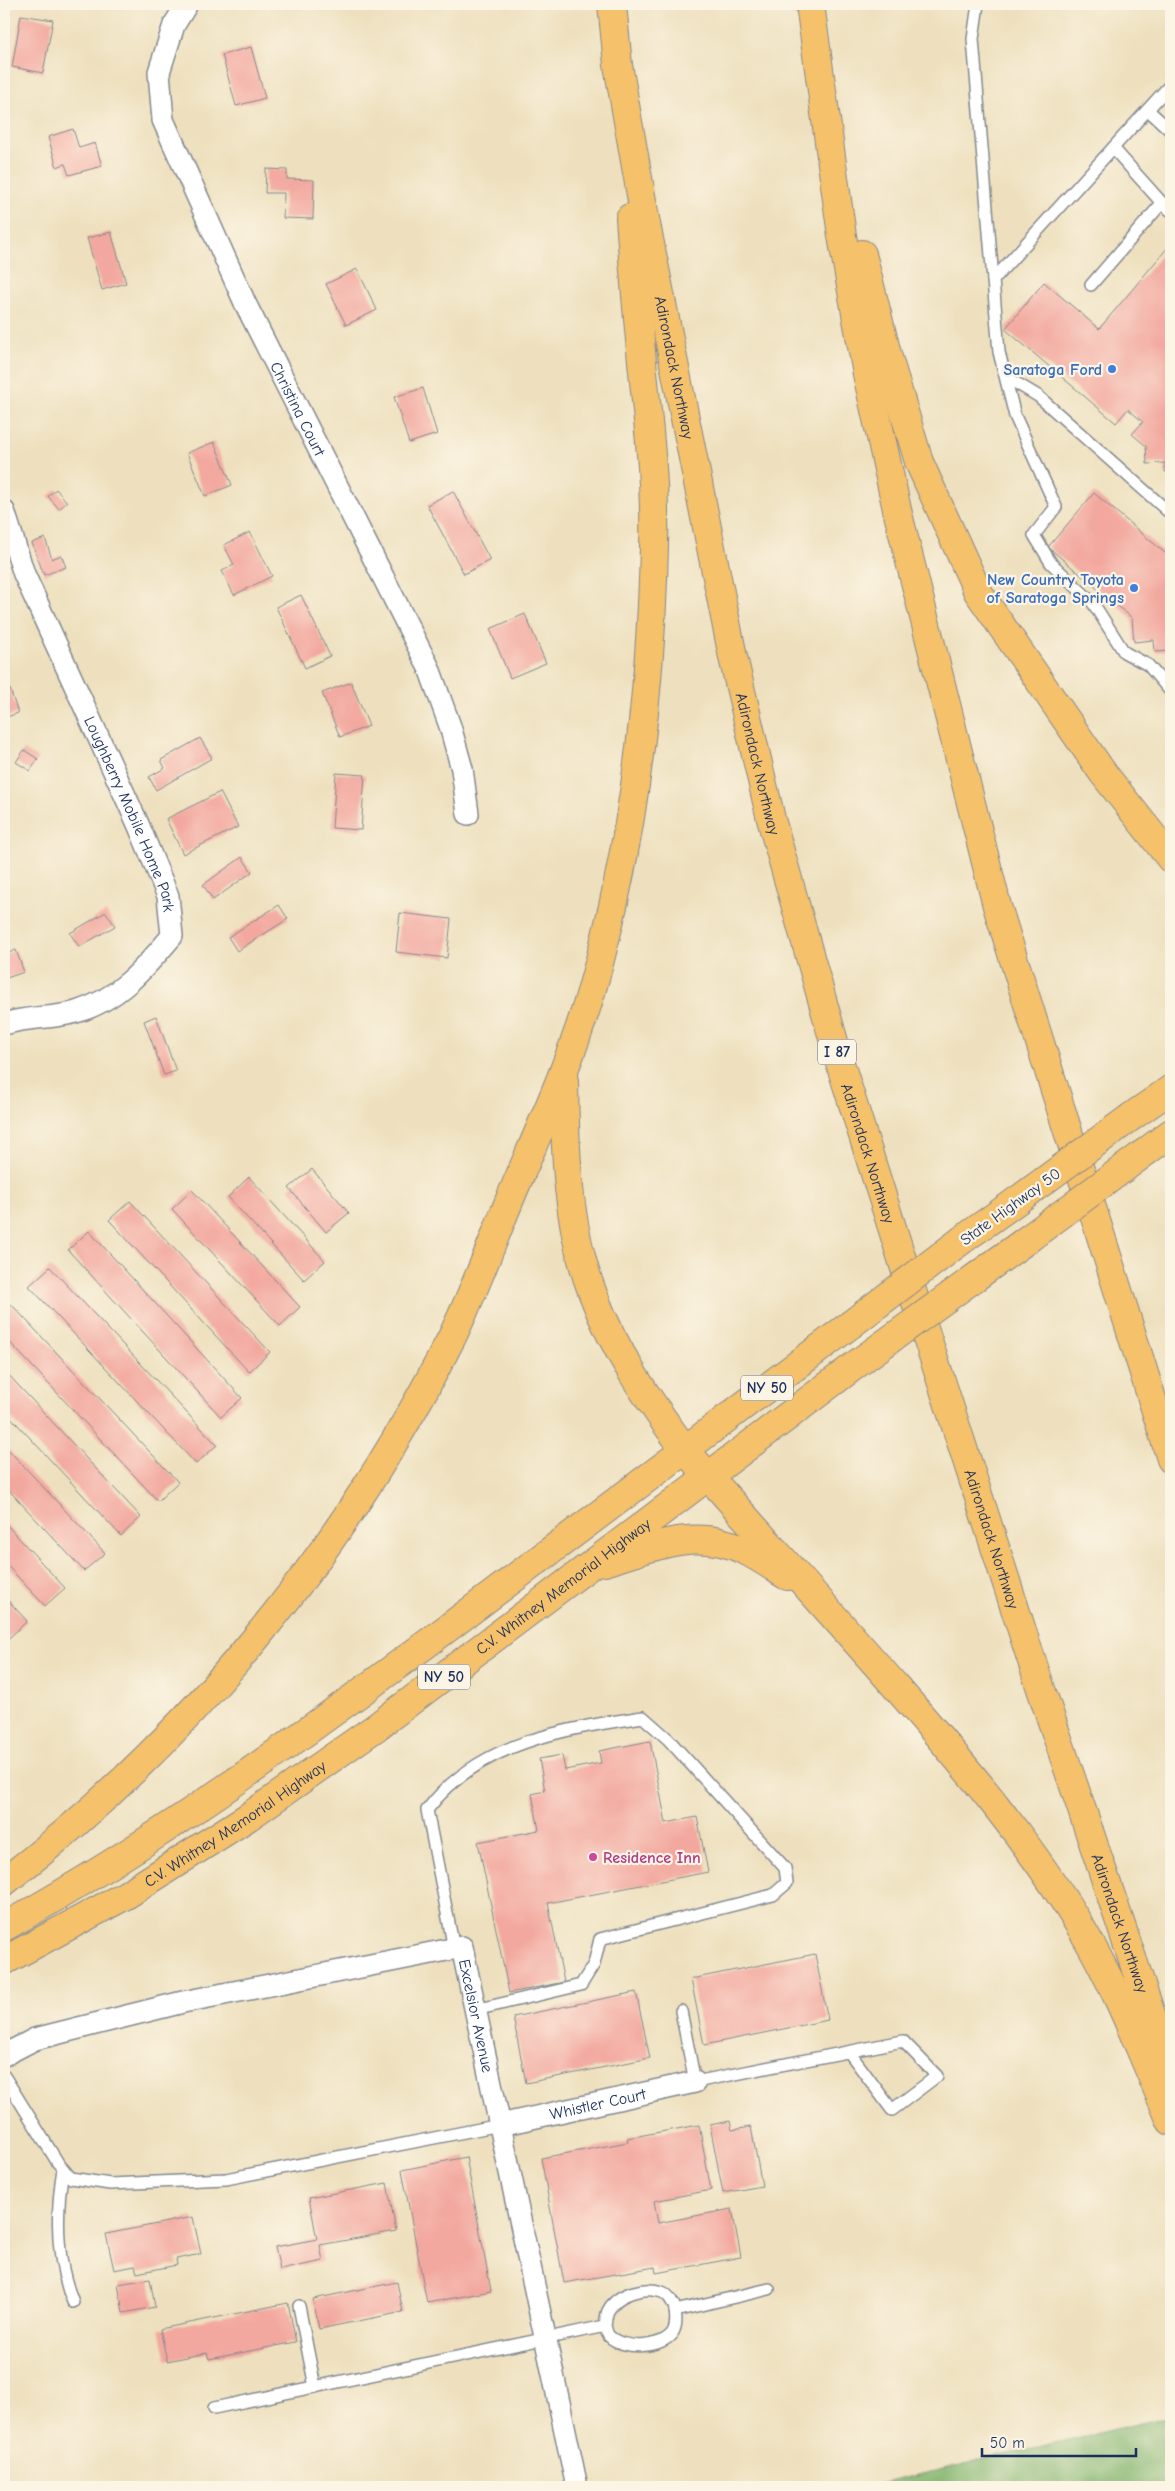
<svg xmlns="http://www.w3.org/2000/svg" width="1175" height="2491" viewBox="0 0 1175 2491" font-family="'Comic Neue',sans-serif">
  <rect width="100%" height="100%" fill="#fcf5e5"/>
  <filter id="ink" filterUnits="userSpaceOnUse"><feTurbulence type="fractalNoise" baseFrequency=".02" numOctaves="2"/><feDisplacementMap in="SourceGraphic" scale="10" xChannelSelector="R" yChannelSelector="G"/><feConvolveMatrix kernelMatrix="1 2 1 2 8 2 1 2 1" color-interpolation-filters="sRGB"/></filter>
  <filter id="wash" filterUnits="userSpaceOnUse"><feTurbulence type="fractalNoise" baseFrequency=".0096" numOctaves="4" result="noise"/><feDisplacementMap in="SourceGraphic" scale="20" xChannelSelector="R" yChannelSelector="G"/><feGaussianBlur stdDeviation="1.12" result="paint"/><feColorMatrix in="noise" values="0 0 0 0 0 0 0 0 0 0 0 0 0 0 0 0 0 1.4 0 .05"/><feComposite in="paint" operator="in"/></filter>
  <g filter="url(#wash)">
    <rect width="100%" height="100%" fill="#eee0be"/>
    <polygon fill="#85b670" stroke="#507267" points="1171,2416 1171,2487 866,2487"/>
    <g id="blocks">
      <g fill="#f3a89f">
        <polygon points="21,15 53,20 43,73 12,67"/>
        <polygon points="251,47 265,98 236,106 222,55"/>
        <polygon points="73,129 79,148 95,143 102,166 69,175 65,164 57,167 48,137"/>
        <polygon points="266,169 287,170 287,179 314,180 313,219 283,218 284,193 265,193"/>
        <polygon points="111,232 126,283 102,290 87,238"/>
        <polygon points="1169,246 1171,248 1171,471 1165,472 1165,463 1147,464 1146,446 1132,434 1143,422 1128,409 1116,423 1005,329 1044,282 1099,329"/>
        <polygon points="357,269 377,310 346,325 326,284"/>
        <polygon points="423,388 437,434 409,443 394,397"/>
        <polygon points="214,442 232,485 205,496 187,453"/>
        <polygon points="56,489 67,502 59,509 48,496"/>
        <polygon points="453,491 490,560 464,574 427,505"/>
        <polygon points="1094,493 1171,558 1171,651 1155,652 1154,640 1134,642 1132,618 1048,547"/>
        <polygon points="250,532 272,576 234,595 222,571 234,565 224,545"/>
        <polygon points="45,538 52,559 61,555 66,567 44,575 32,543"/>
        <polygon points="301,595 330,656 305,668 276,607"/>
        <polygon points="525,614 546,663 510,678 490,629"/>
        <polygon points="351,682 369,726 340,737 322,693"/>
        <polygon points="10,689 18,713 4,718 4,691"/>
        <polygon points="200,738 212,758 156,790 149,777 165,768 161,760"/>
        <polygon points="24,750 38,759 30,771 16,762"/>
        <polygon points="336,773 365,775 361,830 332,828"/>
        <polygon points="220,792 238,827 183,854 166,819"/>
        <polygon points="242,857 252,872 213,900 203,885"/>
        <polygon points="279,905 288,919 237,951 228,937"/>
        <polygon points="106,912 115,926 79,947 70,933"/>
        <polygon points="400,913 451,919 447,958 396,952"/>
        <polygon points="16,950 24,972 4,979 4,955"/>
        <polygon points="156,1016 176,1071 164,1075 144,1021"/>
        <polygon points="312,1169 349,1213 326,1232 289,1188"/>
        <polygon points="249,1177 325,1261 304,1280 228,1197"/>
        <polygon points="192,1190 300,1307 280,1326 172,1209"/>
        <polygon points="130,1201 270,1352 249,1372 109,1220"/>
        <polygon points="89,1231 242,1398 221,1417 68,1250"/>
        <polygon points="50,1267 217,1445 196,1464 29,1286"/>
        <polygon points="11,1304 178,1482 158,1501 4,1336 4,1311"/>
        <polygon points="4,1370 141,1517 121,1536 4,1410"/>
        <polygon points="4,1445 105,1553 84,1571 4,1485"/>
        <polygon points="4,1522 65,1588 45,1606 4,1562"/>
        <polygon points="4,1596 27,1621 7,1640 4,1637"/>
        <polygon points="650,1741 666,1823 697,1817 708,1872 548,1903 564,1982 509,1993 478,1842 539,1830 532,1794 545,1791 539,1759 562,1755 565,1770 601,1763 599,1751"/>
        <polygon points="815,1954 828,2020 704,2045 691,1979"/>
        <polygon points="636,1992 650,2058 526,2083 513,2017"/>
        <polygon points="730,2121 732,2130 751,2127 762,2186 723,2193 710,2125"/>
        <polygon points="699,2125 711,2190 654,2201 658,2223 732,2209 741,2257 656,2273 655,2267 564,2283 541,2158 628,2142 627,2138"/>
        <polygon points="466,2157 491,2291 427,2303 402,2170"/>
        <polygon points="387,2183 396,2231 320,2245 323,2261 280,2270 275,2247 317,2239 309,2198"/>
        <polygon points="193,2217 201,2254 176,2259 177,2265 137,2273 135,2266 114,2270 106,2234"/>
        <polygon points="150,2279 155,2307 123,2313 118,2284"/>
        <polygon points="397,2282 403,2312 319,2329 313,2299"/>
        <polygon points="288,2303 296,2342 209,2359 207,2353 167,2361 160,2329"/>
      </g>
    </g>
  </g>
  <g filter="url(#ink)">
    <use href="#blocks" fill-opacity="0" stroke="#84888e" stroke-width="1"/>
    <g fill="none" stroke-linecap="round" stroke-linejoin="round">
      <g stroke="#84888e" stroke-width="14">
        <g id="lane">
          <polyline points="978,4 973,39 999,352 1015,416 1056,507 1034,535 1051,563 1093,603 1124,652 1148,665 1171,692"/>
          <polyline points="1148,110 1171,131"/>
          <polyline points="1113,148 1162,203 1171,211"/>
          <polyline points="993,280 1171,84"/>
          <polyline points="1091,285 1162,203"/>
          <polyline points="1006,377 1038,396 1171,514"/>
          <path d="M454 1949 427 1810C478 1742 564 1729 643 1717L668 1739 785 1868 787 1883 773 1895 600 1939 594 1964 581 1985 475 2010"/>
          <polyline points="681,2011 695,2082 903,2041 937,2076 892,2110 849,2052"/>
          <polyline points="4,2076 58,2163 71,2178 110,2184 226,2179 500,2125"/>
          <path d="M63 2169C56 2212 56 2261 73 2302"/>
          <polyline points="299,2306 315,2387"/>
          <polyline points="675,2311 769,2289"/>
          <path d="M214 2408 605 2326C606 2321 606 2315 608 2311 617 2293 645 2286 662 2292 668 2294 674 2303 675 2310 676 2317 677 2325 673 2332 662 2349 623 2350 609 2336 607 2334 606 2329 605 2326"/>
        </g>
      </g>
      <g stroke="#84888e" stroke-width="24">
        <g id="street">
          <path id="s1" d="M187 4 174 25 159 72 163 120 246 305 429 668 450 726 462 769 468 814"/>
          <path id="s2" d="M4 511 24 574 138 824 168 896 172 936C145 968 118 1000 76 1012 53 1019 27 1016 4 1024"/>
          <path id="s3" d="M4 2055 35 2039 183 2002 462 1947 577 2487"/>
          <path id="s4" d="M500 2125 695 2082"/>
        </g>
      </g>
      <g stroke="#84888e" stroke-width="30">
        <g id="highway">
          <path id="s5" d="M612 4 618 65 647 229 733 657 771 819 840 1063 914 1297 1040 1686 1171 2073"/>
          <polyline points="810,4 842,236 867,374 898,514 997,906 1171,1459"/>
          <polyline points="862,254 887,354 919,462 978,592 1103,773 1171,859"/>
          <path d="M564 1081C565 1152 567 1227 593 1294 614 1351 650 1402 685 1450 756 1530 827 1608 897 1688 965 1766 1030 1842 1083 1931 1118 1990 1143 2057 1171 2121"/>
          <polyline points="1131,1117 1171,1089"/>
          <polyline points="1147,1151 1171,1133"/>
          <polyline points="962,1240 1018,1200"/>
          <polyline points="973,1279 1028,1239"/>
          <path d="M605 1562C652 1547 695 1527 744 1550 759 1557 773 1567 787 1576"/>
          <path d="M4 1882C193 1737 345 1549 452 1337 474 1292 491 1245 510 1199 539 1130 571 1061 592 989 633 845 651 695 654 545 656 476 646 408 640 340 636 299 633 259 630 218"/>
          <path d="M4 1927C155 1843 294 1742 433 1639 573 1535 711 1430 850 1325"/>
          <path id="s6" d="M4 1961 126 1895 248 1817 375 1728 862 1360"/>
        </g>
      </g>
      <use href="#lane" stroke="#fff" stroke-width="11"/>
      <use href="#street" stroke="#fff" stroke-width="21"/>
      <use href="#highway" stroke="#f5c16b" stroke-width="28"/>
      <g stroke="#84888e" stroke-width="30" stroke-linecap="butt">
        <g id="highway-bridge">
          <polyline points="1018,1200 1131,1117"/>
          <polyline points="1028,1239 1147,1151"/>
          <polyline points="850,1325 962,1240"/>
          <polyline points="862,1360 973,1279"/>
        </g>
      </g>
      <use href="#highway-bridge" stroke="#f5c16b" stroke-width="28"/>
    </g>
  </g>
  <g fill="#3f7fe0" stroke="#fcf5e5" stroke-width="2">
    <circle cx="1112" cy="369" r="5"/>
    <circle cx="1134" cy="588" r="5"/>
  </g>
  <circle fill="#d1479c" stroke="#fcf5e5" stroke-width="2" cx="593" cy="1857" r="5"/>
  <g text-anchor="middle" stroke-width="4.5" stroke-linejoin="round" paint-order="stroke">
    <g fill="#fcf5e5" stroke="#5e6a86" stroke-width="1">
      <rect x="818" y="1039.5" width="38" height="25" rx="4"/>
      <rect x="741" y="1375.5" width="52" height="25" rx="4"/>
      <rect x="418" y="1664.5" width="52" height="25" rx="4"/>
    </g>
    <g font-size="15" font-weight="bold" fill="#1b2f5e">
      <text x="837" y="1057">I 87</text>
      <text x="767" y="1393">NY 50</text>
      <text x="444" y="1682">NY 50</text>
    </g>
    <g font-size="16" fill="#1b2f5e" stroke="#fcf5e5">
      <text dy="6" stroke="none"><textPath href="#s5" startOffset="369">Adirondack Northway</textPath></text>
      <text dy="6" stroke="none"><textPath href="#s1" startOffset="441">Christina Court</textPath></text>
      <text dy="6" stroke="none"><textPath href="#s5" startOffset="774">Adirondack Northway</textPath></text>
      <text dy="6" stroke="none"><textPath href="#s2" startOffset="329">Loughberry Mobile Home Park</textPath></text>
      <text dy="6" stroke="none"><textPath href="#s5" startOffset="1179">Adirondack Northway</textPath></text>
      <text transform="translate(1010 1206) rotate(-36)" y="6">State Highway 50</text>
      <text dy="6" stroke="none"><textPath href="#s5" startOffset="1584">Adirondack Northway</textPath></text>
      <text dy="6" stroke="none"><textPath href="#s6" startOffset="674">C.V. Whitney Memorial Highway</textPath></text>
      <text dy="6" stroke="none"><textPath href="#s6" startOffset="269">C.V. Whitney Memorial Highway</textPath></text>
      <text dy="6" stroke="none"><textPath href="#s5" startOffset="1989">Adirondack Northway</textPath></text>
      <text dy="6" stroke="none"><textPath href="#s3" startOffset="542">Excelsior Avenue</textPath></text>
      <text dy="6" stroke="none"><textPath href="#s4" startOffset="100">Whistler Court</textPath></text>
    </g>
    <g font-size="16" font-weight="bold" fill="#366cbe" stroke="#fcf5e5" text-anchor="end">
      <text x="1102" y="375">Saratoga Ford</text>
      <text x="1124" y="585">New Country Toyota<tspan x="1124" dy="18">of Saratoga Springs</tspan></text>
    </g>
    <g font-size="16" font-weight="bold" fill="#b23c85" stroke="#fcf5e5" text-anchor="start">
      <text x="603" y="1863">Residence Inn</text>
    </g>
  </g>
  <rect width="1175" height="2491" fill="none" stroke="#fcf5e5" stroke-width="20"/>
  <path d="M982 2448v8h154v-8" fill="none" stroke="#1b2f5e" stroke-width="2.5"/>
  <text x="990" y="2448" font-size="15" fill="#1b2f5e" stroke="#fcf5e5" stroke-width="4" paint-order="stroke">50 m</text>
</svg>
